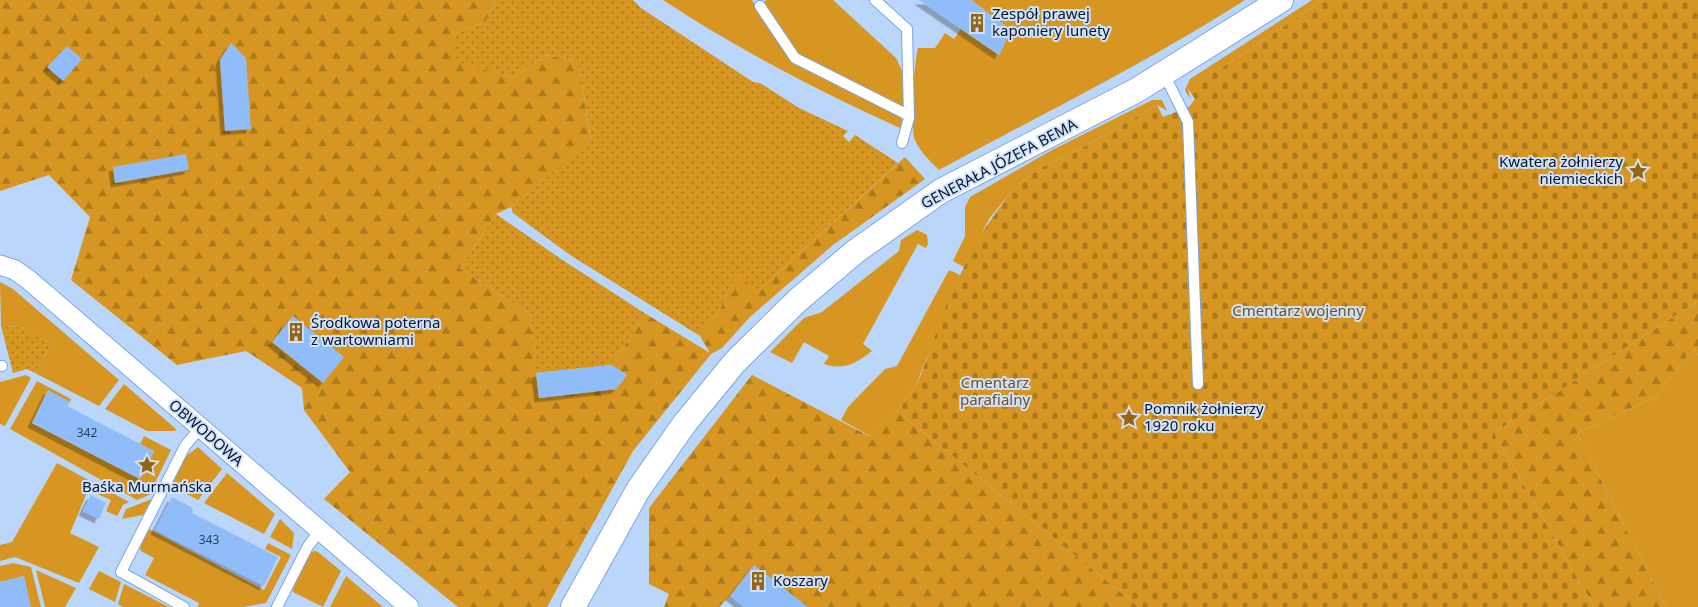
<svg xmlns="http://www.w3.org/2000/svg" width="1698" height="607" viewBox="0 0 1698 607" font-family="'Noto Sans',sans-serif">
  <defs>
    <pattern id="forest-firs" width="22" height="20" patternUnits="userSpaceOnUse" patternTransform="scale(1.25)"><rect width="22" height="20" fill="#d69621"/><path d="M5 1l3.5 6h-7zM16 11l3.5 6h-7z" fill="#ac791d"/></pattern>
    <pattern id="cemetery-stones" width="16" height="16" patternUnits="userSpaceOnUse" patternTransform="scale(1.25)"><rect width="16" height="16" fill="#d69621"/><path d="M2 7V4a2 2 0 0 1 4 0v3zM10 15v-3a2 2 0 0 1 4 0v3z" fill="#ac791d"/></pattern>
    <pattern id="garden-dots" width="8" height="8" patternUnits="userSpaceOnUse" patternTransform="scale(1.25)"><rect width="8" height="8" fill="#d69621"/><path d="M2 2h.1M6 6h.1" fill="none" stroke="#ac791d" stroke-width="1.8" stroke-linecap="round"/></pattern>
    <filter id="shadow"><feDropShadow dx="-4.5" dy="4.5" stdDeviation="0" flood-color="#0004"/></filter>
  </defs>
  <rect width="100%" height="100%" fill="#bbd6fb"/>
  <g fill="#d69621">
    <path d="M663 0H752L791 59 897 113 902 120 900 128C819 91 737 49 663 0Z"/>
    <polygon points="766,0 833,0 896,58 903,73 904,109 802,59 764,3"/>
    <path d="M971 0H1245C1147 63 1042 114 939 170 930 161 920 152 915 140 910 129 914 61 918 48H935L945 33 954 39 961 29 999 55 1011 30Z"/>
    <polygon points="1312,0 1323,0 1223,67 1188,87 1190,99 1185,90 1190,79"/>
    <polygon points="1152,100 1162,100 1167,111 1157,105 1075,152 1034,171 1010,193 989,219 964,267 953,261 965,236 965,207 970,197 1052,150"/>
    <path d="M917 230 927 235 928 244 926 248 918 244 863 344 872 351C856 363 844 371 824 364L829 356 804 342 792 363 770 352 804 318 822 312 899 251 901 240Z"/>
    <polygon points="949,270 960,275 915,387 897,411 870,436 841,420 848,407 885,369 897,366"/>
    <polygon points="0,282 13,289 119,380 99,406 35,373 51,344 21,327 1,326"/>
    <polygon points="1694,348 1698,355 1698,607 1666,607 1577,433 1656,397"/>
    <polygon points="26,375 31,378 5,426 0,424 0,382"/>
    <polygon points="37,381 71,399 70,402 48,391 32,423 140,479 154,451 140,444 144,436 171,450 149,495 137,500 10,429"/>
    <polygon points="124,384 176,429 175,431 147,431 105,409"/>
    <polygon points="198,447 222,469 198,500 171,486 186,456"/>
    <polygon points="57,463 129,502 123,505 117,516 106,511 111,500 88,490 70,533 99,547 79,583 15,557 0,561 0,545 12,542"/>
    <polygon points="227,473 275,514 264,534 204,503"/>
    <polygon points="152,499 143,515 122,519 126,509"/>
    <polygon points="280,519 294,533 292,549 270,537"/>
    <polygon points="149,529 264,590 281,557 265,549 268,543 291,555 266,603 243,607 198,607 199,603 145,575 154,558 141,551 140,547"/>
    <polygon points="314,551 318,552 341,571 323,607 293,592 292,588 310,553"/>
    <polygon points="13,563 31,567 41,607 30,607 24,576 0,582 0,566"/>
    <polygon points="36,570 76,588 65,607 45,607"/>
    <polygon points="99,571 121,582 115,602 89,589"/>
    <polygon points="346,576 383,607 330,607"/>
    <polygon points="124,584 169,607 123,607 118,604"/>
  </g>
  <g fill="url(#forest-firs)">
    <polygon points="0,0 494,0 495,4 485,22 455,34 455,60 513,78 545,55 573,60 580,72 591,141 511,207 496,214 460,268 530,314 539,398 616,389 627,375 611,365 646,314 710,353 700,336 720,309 737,272 757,292 905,157 925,179 833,245 750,317 722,348 711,354 633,451 547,607 458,607 324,499 350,472 304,410 302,388 246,351 177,365 71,280 90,217 49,175 0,191"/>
    <polygon points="1698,301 1698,355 1694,348 1656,397 1577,433 1666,607 1594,607 1494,433"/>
    <polygon points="752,375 869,436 897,411 1139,607 744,607 730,596 719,607 664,607 669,594 649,584 649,508"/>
  </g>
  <polygon fill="url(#cemetery-stones)" points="1323,0 1698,0 1698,301 1494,433 1594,607 1139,607 897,411 915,387 921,374 949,298 978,238 1010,193 1034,171 1075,152 1157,105 1163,117 1189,107 1195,99 1187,87 1223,67"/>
  <g fill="url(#garden-dots)">
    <polygon points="494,0 633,0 641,8 753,82 760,83 799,108 848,131 843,136 849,142 855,135 898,163 757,292 737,273 720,309 700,336 570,255 513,213 511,207 591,140 580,72 573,60 545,55 513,78 455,61 455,34 485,22 495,4"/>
    <polygon points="496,214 561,259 646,314 611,365 536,373 530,314 460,268"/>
    <polygon points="1,326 21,327 51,344 35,373 27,369 13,373"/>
  </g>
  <g fill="#90bdf9" filter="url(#shadow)">
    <polygon points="919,0 971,0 1011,30 999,55"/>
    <polygon points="231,43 246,58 251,129 225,131 220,60"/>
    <polygon points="67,46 82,59 63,81 47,67"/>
    <polygon points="186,154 189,170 115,183 113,167"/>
    <polygon points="293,316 344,357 323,383 272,342"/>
    <polygon points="611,365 627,375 616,389 539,398 536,373"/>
    <polygon points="48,390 70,402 67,406 154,451 140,479 32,423"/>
    <polygon points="91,495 106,503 99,519 83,511"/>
    <polygon points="172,497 193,508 192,513 278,557 264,586 155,530"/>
    <polygon points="754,565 808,607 744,607 730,596"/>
    <polygon points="24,576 31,607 0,607 0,582"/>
  </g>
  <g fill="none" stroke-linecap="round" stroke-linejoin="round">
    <g stroke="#7ba7e2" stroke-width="12">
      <g id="service">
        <polyline points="875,0 907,29 909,118 902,143"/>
        <polyline points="760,6 795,58 908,115"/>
        <polyline points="1164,74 1188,122 1198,384"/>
        <polyline points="0,366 2,366"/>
        <polyline points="184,607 121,572 185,446 200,428"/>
        <polyline points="277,607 307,548 319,531"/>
      </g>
    </g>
    <g stroke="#7ba7e2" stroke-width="21">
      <polyline id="minor" points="0,265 15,270 29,280 409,607"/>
    </g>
    <g stroke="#7ba7e2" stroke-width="26">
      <polyline id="tertiary" points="573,607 638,490 685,423 735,362 798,300 856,251 941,191 1137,90 1281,0"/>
    </g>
    <use href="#service" stroke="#fff" stroke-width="10"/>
    <use href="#minor" stroke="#fff" stroke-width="19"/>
    <use href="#tertiary" stroke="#fff" stroke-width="24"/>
  </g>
  <defs>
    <g id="building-bare" transform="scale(1.5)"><path d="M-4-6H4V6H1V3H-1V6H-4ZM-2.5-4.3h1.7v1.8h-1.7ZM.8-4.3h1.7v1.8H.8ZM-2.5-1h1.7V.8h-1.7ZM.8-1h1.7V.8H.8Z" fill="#946613" stroke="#d0e2fb" stroke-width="2.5" paint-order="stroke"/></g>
    <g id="sight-bare" transform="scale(1.5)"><path d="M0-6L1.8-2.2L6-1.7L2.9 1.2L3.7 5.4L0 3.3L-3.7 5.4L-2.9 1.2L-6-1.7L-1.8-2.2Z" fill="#946613" stroke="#d0e2fb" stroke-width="2.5" paint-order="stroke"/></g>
  </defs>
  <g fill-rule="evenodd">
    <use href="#building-bare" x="977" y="23"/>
    <use href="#sight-bare" x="1638" y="171"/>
    <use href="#building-bare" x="296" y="332"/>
    <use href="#sight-bare" x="1129" y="418"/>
    <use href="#sight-bare" x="147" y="465"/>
    <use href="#building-bare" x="758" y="581"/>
  </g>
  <g text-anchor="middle" stroke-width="4" stroke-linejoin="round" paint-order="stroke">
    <g font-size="12" fill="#28405f">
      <text x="87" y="437">342</text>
      <text x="209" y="544">343</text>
    </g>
    <g font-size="15" fill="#06162c" stroke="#d0e2fb" text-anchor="start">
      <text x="992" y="19">Zespół prawej<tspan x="992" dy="17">kaponiery lunety</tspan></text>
      <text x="1623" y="167" text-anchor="end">Kwatera żołnierzy<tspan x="1623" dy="17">niemieckich</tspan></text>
      <text x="311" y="328">Środkowa poterna<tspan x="311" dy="17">z wartowniami</tspan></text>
      <text x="1144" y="414">Pomnik żołnierzy<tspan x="1144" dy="17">1920 roku</tspan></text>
      <text x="147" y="492" text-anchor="middle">Baśka Murmańska</text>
      <text x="773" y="586">Koszary</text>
    </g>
    <g font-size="15" fill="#06162c" stroke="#d0e2fb">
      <text transform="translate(999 164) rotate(-28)" y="5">GENERAŁA JÓZEFA BEMA</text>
      <text transform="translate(206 433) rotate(41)" y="5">OBWODOWA</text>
    </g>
    <g font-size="15" fill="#6f501f" stroke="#d0e2fb">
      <text x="1298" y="316">Cmentarz wojenny</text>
      <text x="995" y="388">Cmentarz<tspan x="995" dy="17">parafialny</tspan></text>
    </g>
  </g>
</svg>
